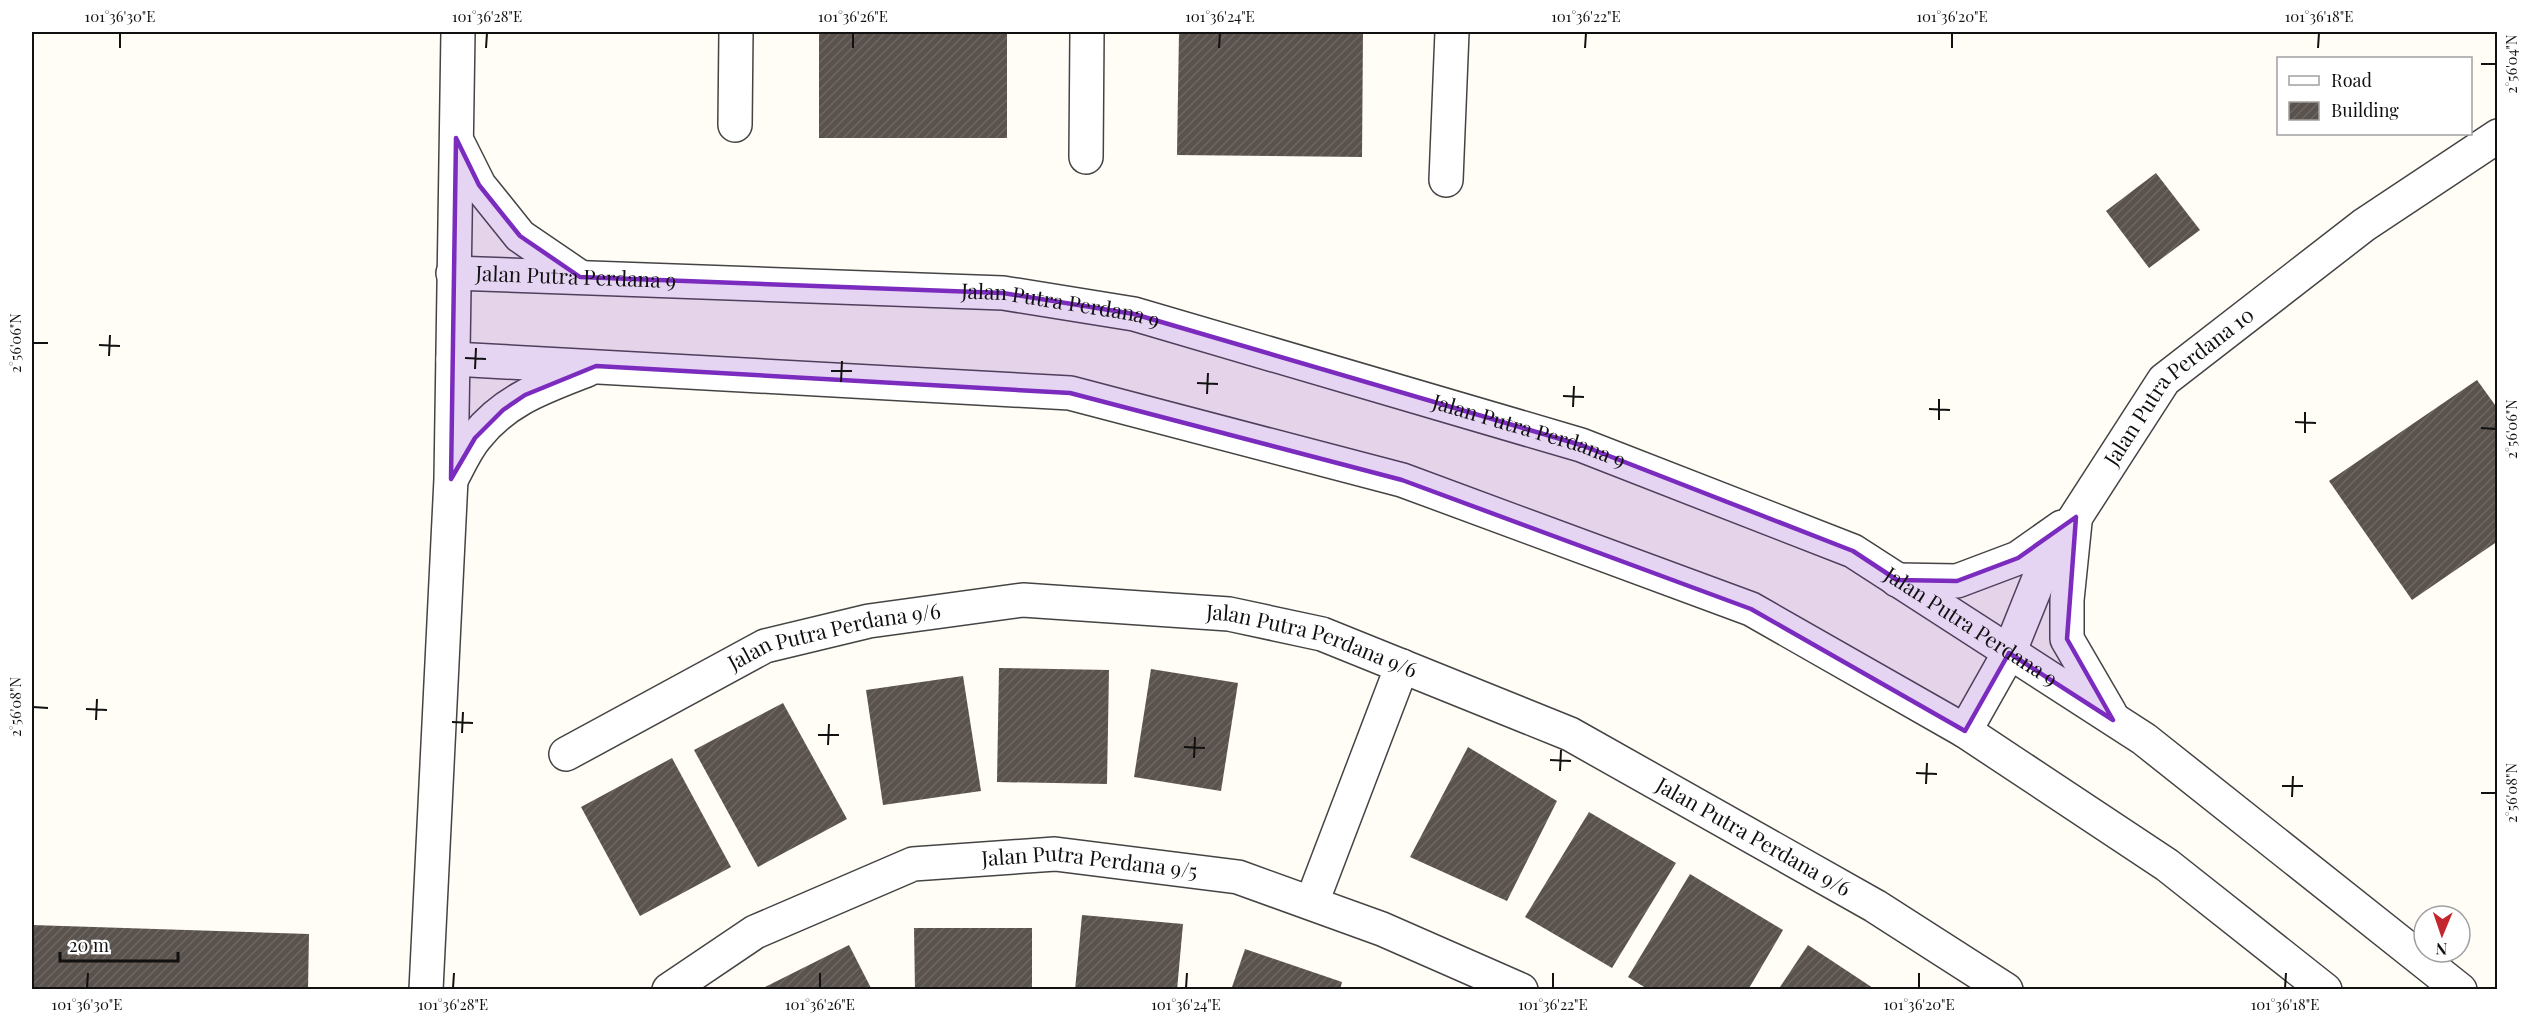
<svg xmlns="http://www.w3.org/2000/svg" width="2529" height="1021" viewBox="0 0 2529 1021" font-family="'Playfair Display',serif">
  <defs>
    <pattern id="building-hatch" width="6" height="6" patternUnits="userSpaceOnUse" patternTransform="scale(1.5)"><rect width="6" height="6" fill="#5a524d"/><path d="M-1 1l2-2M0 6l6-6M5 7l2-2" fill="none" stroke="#6d6662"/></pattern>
  </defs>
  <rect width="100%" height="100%" fill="#fffdf5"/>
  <g fill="url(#building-hatch)">
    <rect x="819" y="32" width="188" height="106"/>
    <polygon points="1179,32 1363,32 1362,157 1177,155"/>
    <polygon points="2156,173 2200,230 2149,268 2106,211"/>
    <polygon points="2477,380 2498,409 2498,541 2412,600 2329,481"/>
    <polygon points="999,668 1109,670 1107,784 997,782"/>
    <polygon points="1151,669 1238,683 1221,791 1134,777"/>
    <polygon points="963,676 981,791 883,805 866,690"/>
    <polygon points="783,703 847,819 758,867 694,750"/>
    <polygon points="1468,747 1557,801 1507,901 1410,857"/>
    <polygon points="672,758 731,867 640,916 581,807"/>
    <polygon points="1589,812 1676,863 1612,968 1525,917"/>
    <polygon points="1690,874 1783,930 1748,990 1649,990 1628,977"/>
    <polygon points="1082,915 1183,924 1177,990 1075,990"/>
    <polygon points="32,925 309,934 308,990 32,990"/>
    <polygon points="914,928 1032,928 1032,990 915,990"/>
    <polygon points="849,945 872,990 759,990"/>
    <polygon points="1808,945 1876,990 1778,990"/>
    <polygon points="1245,949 1342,982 1340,990 1231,990"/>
  </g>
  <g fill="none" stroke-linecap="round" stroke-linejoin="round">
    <g stroke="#444" stroke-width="36">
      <g id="minor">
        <polyline points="735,125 736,32"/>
        <polyline points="459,145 479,185 520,236 580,277"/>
        <polyline points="1086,157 1087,32"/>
        <polyline points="1446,180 1452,32"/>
        <path id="s1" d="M453 273 1003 293 1134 314 1581 445 1853 551 2144 739 2460 990"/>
        <polyline points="453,359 1070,393 1402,480 1751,609 1965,731 2167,865 2325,990"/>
        <path d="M452 478C459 465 466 449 476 437 506 399 544 387 587 370"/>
        <polyline points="2075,522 2067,600 2067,639 2110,713"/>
        <polyline points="1897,580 1957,581 2018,558 2062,527"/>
        <path id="s2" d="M1965 731 2009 653 2044 566 2164 380 2364 225 2498 136"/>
        <path id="s3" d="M566 754 765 646 869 621 1023 600 1229 614 1322 634 1570 734 1875 906 2006 990"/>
        <polyline points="1312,902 1402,666"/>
        <polyline points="426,990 451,479 458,32"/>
        <path id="s4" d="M669 990 755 932 913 864 1055 854 1238 877 1382 929 1521 990"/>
      </g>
    </g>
    <use href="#minor" stroke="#fff" stroke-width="33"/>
  </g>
  <path fill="#7b2cbf" fill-opacity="0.2" stroke="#7b2cbf" stroke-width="4.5" stroke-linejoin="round" d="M456 138 479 185 520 236 580 277 1003 293 1134 314 1581 445 1853 551 1897 580 1957 581 2018 558 2076 517 2067 639 2113 720 2009 653 1965 731 1751 609 1402 480 1070 393 596 366 525 395 503 410 475 438 451 479Z"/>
  <path fill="none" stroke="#111" stroke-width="2" d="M120 48V33M486 48 487 33M853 48V33M1219 48 1220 33M1585 48 1586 33M1952 48V33M2318 48 2319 33M2481 64H2496M33 343H48M99 345 120 346M109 356 110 335M465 358 486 359M475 369 476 348M831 371H852M841 382 842 361M1197 383 1218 384M1207 394 1208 373M1563 396 1584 397M1573 407 1574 386M1929 409 1950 410M1939 420V399M2295 422 2316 423M2481 428 2496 429M2305 433V412M33 707 48 708M86 709 107 710M96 720 97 699M452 722 473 723M462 733 463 712M818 735H839M828 745 829 724M1184 747 1205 748M1194 758 1195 737M1550 760 1571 761M1560 771 1561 750M1916 773 1937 774M1926 784 1927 763M2282 786H2303M2481 793H2496M2292 797 2293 776M87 988 88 973M453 988 454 973M820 988V973M1186 988 1187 973M1553 988V973M1919 988V973M2285 988 2286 973"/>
  <g text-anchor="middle" stroke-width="6" stroke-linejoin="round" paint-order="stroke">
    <g font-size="21" fill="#111" stroke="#fff">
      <text dy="7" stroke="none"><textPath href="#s1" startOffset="123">Jalan Putra Perdana 9</textPath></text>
      <text dy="7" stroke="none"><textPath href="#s1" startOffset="609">Jalan Putra Perdana 9</textPath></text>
      <text dy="7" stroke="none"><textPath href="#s2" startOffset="410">Jalan Putra Perdana 10</textPath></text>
      <text dy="7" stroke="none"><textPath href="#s1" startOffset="1095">Jalan Putra Perdana 9</textPath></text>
      <text dy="7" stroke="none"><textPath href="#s1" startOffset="1581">Jalan Putra Perdana 9</textPath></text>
      <text dy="7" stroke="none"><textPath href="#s3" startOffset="296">Jalan Putra Perdana 9/6</textPath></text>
      <text dy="7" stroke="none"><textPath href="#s3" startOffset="782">Jalan Putra Perdana 9/6</textPath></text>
      <text dy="7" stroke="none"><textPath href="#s3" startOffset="1268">Jalan Putra Perdana 9/6</textPath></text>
      <text dy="7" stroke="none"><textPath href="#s4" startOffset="453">Jalan Putra Perdana 9/5</textPath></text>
    </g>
  </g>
  <rect width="2529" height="1021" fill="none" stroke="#ffffff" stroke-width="66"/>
  <rect x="2277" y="57" width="195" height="78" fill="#ffffff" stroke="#a0a0a0" stroke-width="1.5"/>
  <rect x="2289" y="76" width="30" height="9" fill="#ffffff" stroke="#a0a0a0" stroke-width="1.5"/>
  <text x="2331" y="87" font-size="18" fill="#111111">Road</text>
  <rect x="2289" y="102" width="30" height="18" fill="url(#building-hatch)" stroke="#a0a0a0" stroke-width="1.5"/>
  <text x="2331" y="117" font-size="18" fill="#111111">Building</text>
  <g transform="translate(2442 934) rotate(182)"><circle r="28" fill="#ffffff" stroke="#a0a0a0" stroke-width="1.5"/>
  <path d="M0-4.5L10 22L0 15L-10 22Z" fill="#c4262e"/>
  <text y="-9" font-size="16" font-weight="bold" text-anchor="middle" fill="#111111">N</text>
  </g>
  <path d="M60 952v9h118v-9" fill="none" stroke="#111111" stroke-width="3"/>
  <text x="69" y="952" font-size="18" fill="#111111" stroke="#ffffff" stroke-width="4.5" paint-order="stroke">20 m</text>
  <rect x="33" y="33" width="2463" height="955" fill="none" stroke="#111" stroke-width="2"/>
  <g font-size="15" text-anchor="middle" fill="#111">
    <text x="120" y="22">101°36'30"E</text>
    <text x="487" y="22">101°36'28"E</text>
    <text x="853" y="22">101°36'26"E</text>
    <text x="1220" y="22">101°36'24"E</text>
    <text x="1586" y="22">101°36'22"E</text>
    <text x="1952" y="22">101°36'20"E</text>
    <text x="2319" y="22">101°36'18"E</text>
    <text transform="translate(2512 64) rotate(-90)" y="5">2°56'04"N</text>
    <text transform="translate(16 343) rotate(-90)" y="5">2°56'06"N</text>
    <text transform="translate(2512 429) rotate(-90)" y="5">2°56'06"N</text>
    <text transform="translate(16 707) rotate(-90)" y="5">2°56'08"N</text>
    <text transform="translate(2512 793) rotate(-90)" y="5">2°56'08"N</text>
    <text x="87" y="1010">101°36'30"E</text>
    <text x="453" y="1010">101°36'28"E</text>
    <text x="820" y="1010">101°36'26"E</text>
    <text x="1186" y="1010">101°36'24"E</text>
    <text x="1553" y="1010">101°36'22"E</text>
    <text x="1919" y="1010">101°36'20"E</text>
    <text x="2285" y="1010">101°36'18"E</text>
  </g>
</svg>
